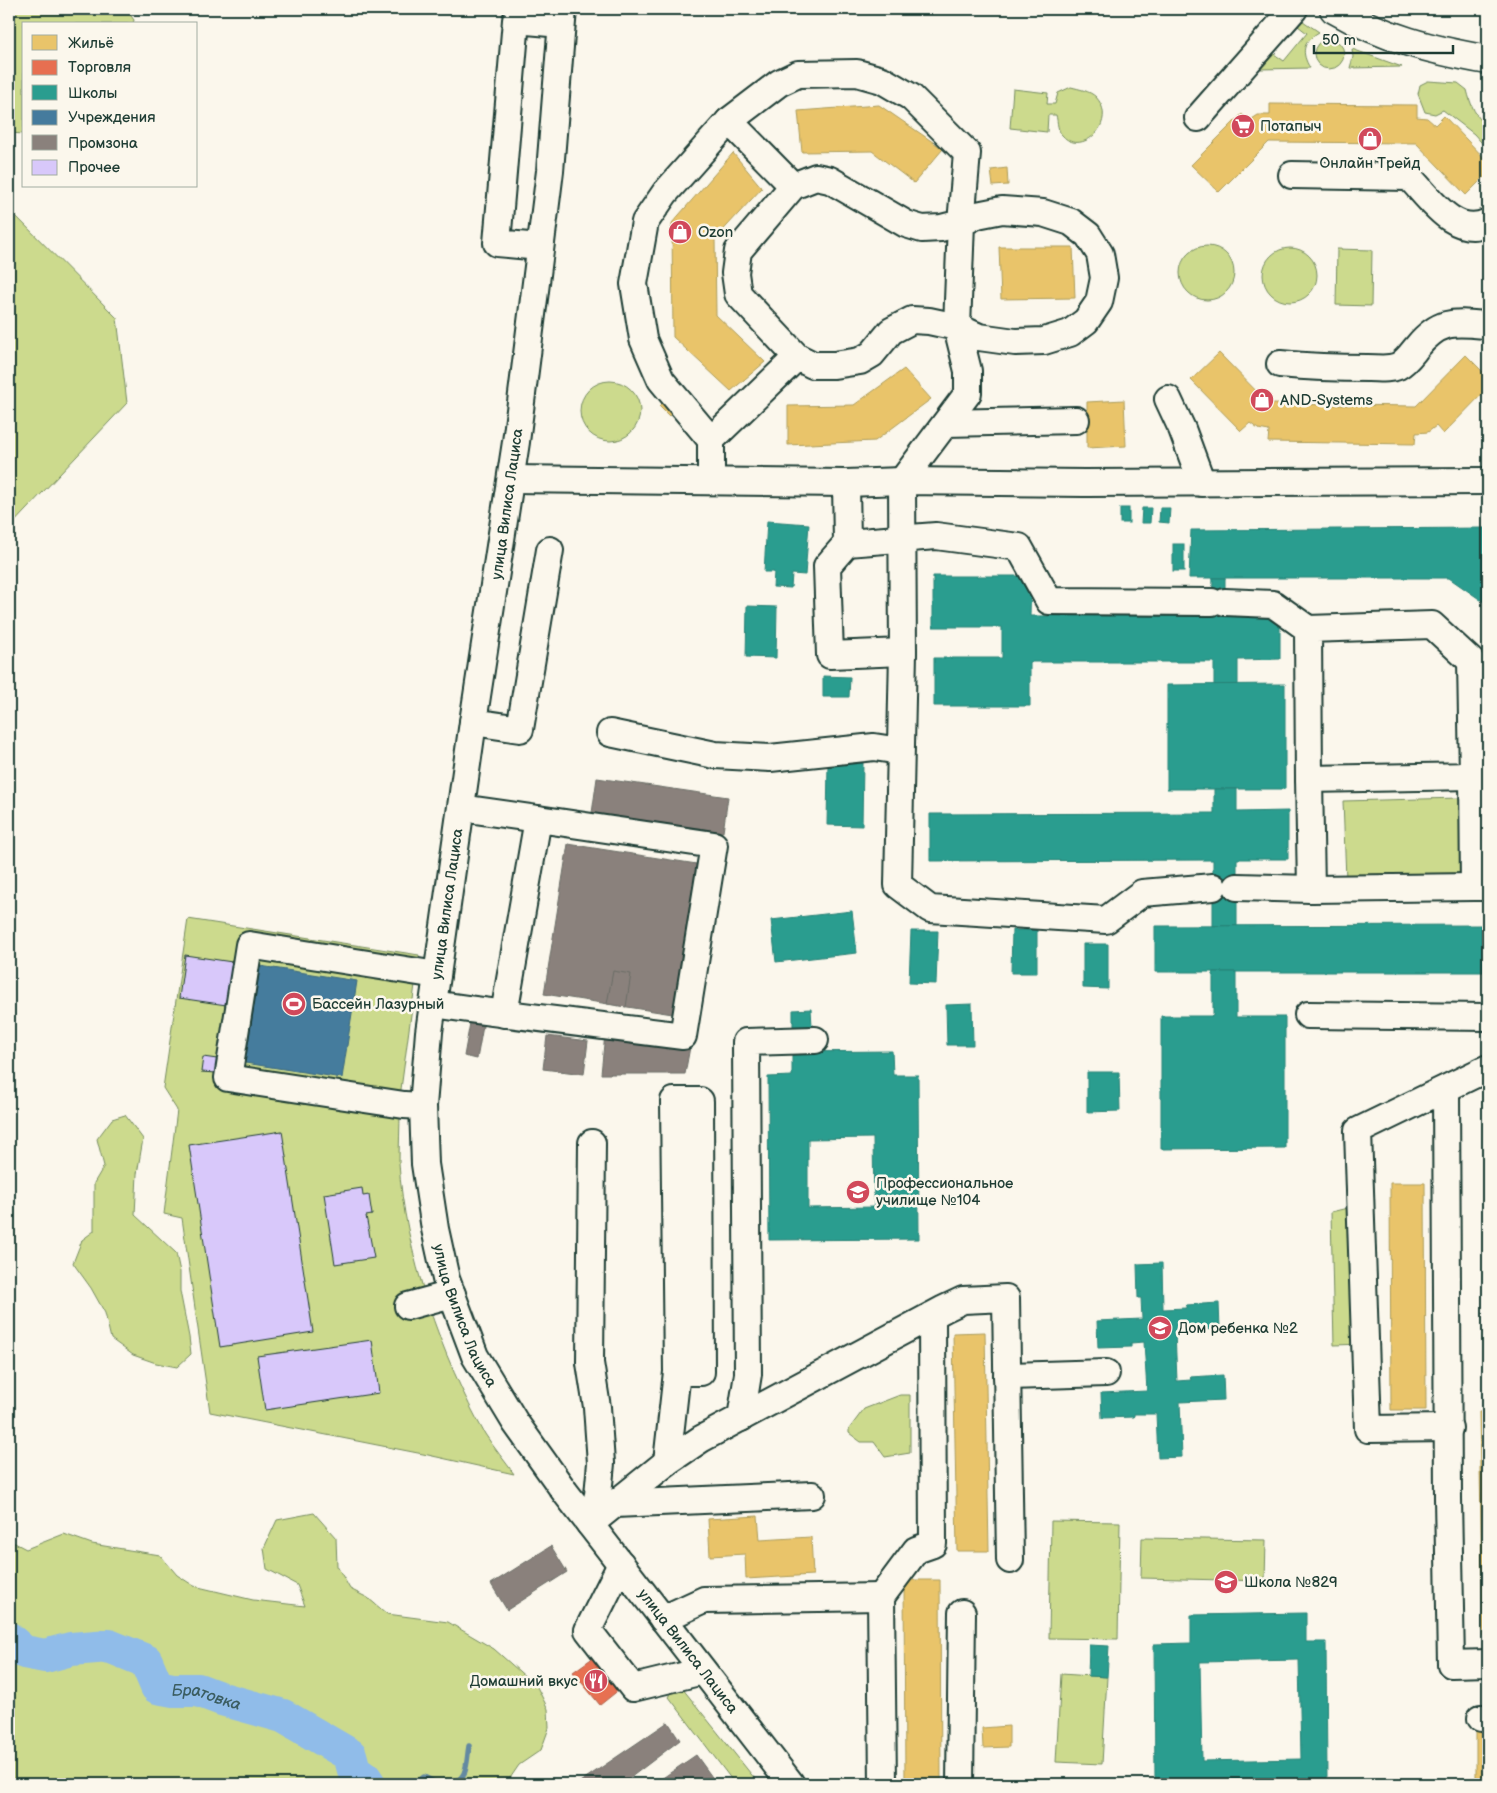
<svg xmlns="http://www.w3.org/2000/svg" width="1497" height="1793" viewBox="0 0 1497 1793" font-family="'Balsamiq Sans',sans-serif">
  <rect width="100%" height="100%" fill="#fbf7ec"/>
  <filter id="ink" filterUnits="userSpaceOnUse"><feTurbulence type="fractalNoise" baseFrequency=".02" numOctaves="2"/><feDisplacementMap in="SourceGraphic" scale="10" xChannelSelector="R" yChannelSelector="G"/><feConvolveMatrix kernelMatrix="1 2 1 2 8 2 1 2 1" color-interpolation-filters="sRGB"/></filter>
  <g filter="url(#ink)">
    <g fill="#ccda8d" stroke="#768c60">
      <polygon points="9,9 126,9 134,20 133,24 24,24 24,134 9,133"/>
      <path d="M1303 21 1319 32C1302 42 1301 53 1310 68L1261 69 1274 54 1284 61 1307 33 1298 26Z"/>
      <circle cx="1329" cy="54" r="15"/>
      <polygon points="1352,49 1402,67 1350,68 1353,57"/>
      <path d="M1428 81 1458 83 1467 90C1471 106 1475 116 1488 127V150L1474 134 1443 110 1435 114 1425 112 1418 94 1420 85Z"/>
      <path d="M1071 87C1079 89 1090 91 1096 97 1119 122 1082 157 1063 136 1057 131 1058 122 1056 115H1048L1047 132 1010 128 1013 89 1048 93 1047 104H1055L1058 93Z"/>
      <polygon points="9,209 117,318 127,403 9,528"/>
      <circle cx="1207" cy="273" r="27"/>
      <circle cx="1290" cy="275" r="27"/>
      <polygon points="1337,249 1372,250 1371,306 1336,305"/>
      <circle cx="610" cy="411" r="30"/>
      <polygon points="1460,798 1462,876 1346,879 1343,801"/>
      <path d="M188 919 419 955 399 1104 400 1110C400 1128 399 1146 399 1163 404 1250 442 1359 485 1434 494 1448 505 1461 514 1474L428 1455 210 1412 182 1218 164 1214 177 1110 163 1088Z"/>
      <polygon points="125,1115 143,1139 137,1174 135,1215 176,1253 180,1272 180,1291 189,1337 191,1354 177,1367 156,1363 133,1355 111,1339 105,1313 91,1288 73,1263 82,1240 94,1231 94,1183 104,1166 97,1139 112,1119"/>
      <polygon points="1360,1205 1365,1344 1334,1345 1331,1212"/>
      <polygon points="900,1395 910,1395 910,1453 885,1457 874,1442 861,1442 849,1433 849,1429 864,1409"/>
      <polygon points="314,1513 336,1538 337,1566 350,1589 368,1598 387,1614 448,1622 494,1649 537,1687 548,1709 549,1728 541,1750 519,1765 506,1784 9,1784 9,1540 26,1549 64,1534 92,1544 160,1555 177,1575 194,1586 253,1600 305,1606 297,1585 267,1569 264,1548 277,1520"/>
      <polygon points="1051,1521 1120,1522 1118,1639 1049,1638"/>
      <polygon points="1142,1538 1266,1540 1265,1581 1141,1578"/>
      <polygon points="1061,1674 1107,1677 1102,1764 1056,1762"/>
      <polygon points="678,1683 759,1784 735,1784 669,1697"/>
    </g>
    <g fill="#e9c46a" stroke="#ac9c5a">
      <polygon points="1270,104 1417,105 1417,117 1427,118 1435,125 1444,116 1488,162 1488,173 1466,195 1416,143 1269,142 1219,192 1191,165 1242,114 1249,121 1258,115 1270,115"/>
      <polygon points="879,105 943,149 914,183 872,151 802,152 798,111"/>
      <polygon points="733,153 762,188 715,239 716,315 765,362 731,391 673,337 672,223"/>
      <polygon points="1007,168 1008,185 993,186 991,170"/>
      <polygon points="999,247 1073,247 1075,298 1001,299"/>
      <polygon points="1219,353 1269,404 1416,406 1466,355 1488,377 1488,388 1443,434 1436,426 1428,432 1416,433 1415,444 1268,442 1269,431 1258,429 1250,423 1241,431 1191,380"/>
      <polygon points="904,369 931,399 875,441 788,445 788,406 854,405"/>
      <polygon points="668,397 678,408 669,416 659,406"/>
      <polygon points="1124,400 1126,446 1087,448 1087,402"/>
      <polygon points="1390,1183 1425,1183 1426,1410 1391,1410"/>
      <polygon points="985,1332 989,1551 957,1551 953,1333"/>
      <polygon points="1479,1412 1488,1412 1488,1636 1483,1636"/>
      <polygon points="758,1516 760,1540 811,1537 813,1575 746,1579 745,1554 710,1556 708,1519"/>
      <polygon points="904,1580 940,1580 941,1784 905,1784"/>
      <rect x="1476" y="1724" width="12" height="59"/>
      <polygon points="1009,1726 1009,1747 983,1748 982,1728"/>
    </g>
    <polygon fill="#e76f51" stroke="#ab6048" points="594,1657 620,1689 600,1705 573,1672"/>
    <g fill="#2a9d8f" stroke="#278074" fill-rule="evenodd">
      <rect x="1120" y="508" width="9" height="15"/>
      <polygon points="1142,508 1151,508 1150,523 1141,523"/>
      <polygon points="1160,508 1170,508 1169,523 1159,522"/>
      <polygon points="767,521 809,524 805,575 792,574 791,588 773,587 774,572 764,572"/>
      <polygon points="1488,524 1488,605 1449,578 1189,578 1191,530 1486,528"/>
      <rect x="1173" y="544" width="11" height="27"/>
      <polygon points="933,576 1031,576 1030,616 1280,615 1280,659 1238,660 1238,685 1214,685 1214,662 1030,662 1030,706 934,706 934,658 1002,658 1002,627 933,627"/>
      <polygon points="1213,578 1225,578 1225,615 1212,615"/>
      <polygon points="747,606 777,607 776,658 746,657"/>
      <polygon points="823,676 850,677 849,697 823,697"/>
      <polygon points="1285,684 1285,789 1167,789 1167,685"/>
      <polygon points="828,763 863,763 862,826 827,825"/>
      <polygon points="1214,789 1237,789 1237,812 1288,811 1288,859 1237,859 1237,926 1213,926 1213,860 930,861 930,814 1214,813"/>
      <polygon points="852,911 857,953 776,962 771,920"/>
      <polygon points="1488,925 1488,972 1155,972 1155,926"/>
      <polygon points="1012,930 1037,930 1037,973 1011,973"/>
      <polygon points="911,931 938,931 936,984 909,983"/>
      <polygon points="1083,944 1108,944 1108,989 1083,988"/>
      <polygon points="1213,972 1236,972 1236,1017 1285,1017 1285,1148 1161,1149 1161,1016 1213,1016"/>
      <polygon points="972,1004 973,1045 947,1045 946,1005"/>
      <polygon points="811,1009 812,1026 793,1027 793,1010"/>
      <path d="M892 1051 893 1075H918L919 1239 769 1240 768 1077 792 1076V1052ZM873 1138 874 1207 808 1208V1139Z"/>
      <polygon points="1087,1072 1119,1072 1120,1111 1087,1112"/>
      <polygon points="1162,1263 1163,1309 1186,1308 1186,1305 1219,1303 1220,1329 1175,1331 1177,1381 1191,1380 1190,1377 1223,1375 1224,1400 1180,1402 1182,1457 1158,1458 1156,1414 1134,1414 1134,1417 1102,1418 1101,1393 1147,1391 1144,1342 1131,1343 1131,1347 1098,1348 1097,1321 1142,1319 1141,1298 1138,1298 1137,1264"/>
      <path d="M1306 1613V1642H1326L1327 1780H1309V1784H1194V1780H1155L1154 1644 1191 1643V1615ZM1299 1660 1301 1759 1202 1761 1200 1662Z"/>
      <polygon points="1089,1645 1109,1646 1107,1677 1088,1676"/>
    </g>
    <polygon fill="#457b9d" stroke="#3a687e" points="260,966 357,981 342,1078 245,1063"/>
    <g fill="#8a817c" stroke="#6a6d66">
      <polygon points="597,778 728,797 723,832 592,813"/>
      <polygon points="568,844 703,865 679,1015 544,994"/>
      <polygon points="613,971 631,974 626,1007 607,1004"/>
      <polygon points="470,1023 483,1026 477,1059 464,1056"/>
      <polygon points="605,1034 690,1047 685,1074 601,1074"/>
      <polygon points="547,1036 588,1041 584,1074 543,1069"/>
      <polygon points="551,1546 567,1572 507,1610 491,1584"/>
      <polygon points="668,1722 680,1740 622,1784 577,1784"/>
      <polygon points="696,1755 717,1784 654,1784"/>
    </g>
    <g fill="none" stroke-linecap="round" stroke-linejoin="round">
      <g stroke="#6389a1" stroke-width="5.5">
        <polyline points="415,1784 424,1777 438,1784"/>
        <path d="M450 1784C469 1779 466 1763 469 1746"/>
      </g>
      <path stroke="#90bce9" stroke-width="34" id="s1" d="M9 1639 24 1652 45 1656 71 1649 109 1646 146 1661 157 1687 173 1690H198L222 1699 283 1716 350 1755 354 1770 365 1778 369 1784"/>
    </g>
    <g fill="#d8c8fa" stroke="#1f3d34">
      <polygon points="185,955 239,963 233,1006 179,998"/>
      <polygon points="203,1057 217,1059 216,1073 201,1072"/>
      <polygon points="282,1131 313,1332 220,1347 189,1145"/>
      <polygon points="362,1188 363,1196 369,1195 370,1202 372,1215 366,1216 374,1258 335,1264 324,1194"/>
      <polygon points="372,1340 379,1393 265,1410 257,1356"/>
    </g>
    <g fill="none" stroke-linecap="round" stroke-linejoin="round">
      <g stroke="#1f3d34" stroke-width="30">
        <g id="minor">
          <path id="s2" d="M563 9 550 171 516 442 473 722 429 1032 423 1106 425 1164 435 1229 446 1279 475 1356 515 1422 565 1492 791 1784"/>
          <polyline points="1198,118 1294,9"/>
          <polyline points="729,121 793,186"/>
          <path d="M1292 175 1409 177C1429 197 1455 239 1488 222"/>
          <polyline points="540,247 497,243 516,20 561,24"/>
          <path d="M1280 364C1310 367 1339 368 1368 368 1378 368 1389 370 1398 366 1406 362 1412 353 1417 347 1439 320 1453 322 1485 325L1488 327"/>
          <polyline points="1168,399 1182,429 1202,483"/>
          <polyline points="946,423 1076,420"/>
          <polyline points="711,440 797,357"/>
          <polyline points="511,479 846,483 902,481 1085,483 1488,481"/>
          <polyline points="711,481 711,440 661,380 643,339 634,284 645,222 665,193 729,121 779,83 798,74 857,73 882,80 911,97 967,153 961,223 941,228 922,229 906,224 830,180 816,177 793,186 738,251 735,273 738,294 797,357 813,365 834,365 860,361 872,354 891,331 912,320 929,321 957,327 979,337 1015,342 1044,341 1070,333 1086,321 1099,302 1104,278 1100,254 1088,235 1071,222 1043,213 1002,210 977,215 961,223 957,327 968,371 968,393 902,481 903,652 898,885 930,909 1106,920 1142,893 1213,887"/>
          <polyline points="846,483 847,543 827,566 830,655 903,652"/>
          <polyline points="847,543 936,536 1019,547 1049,601 1212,602"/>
          <polyline points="1225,602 1273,604 1308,629 1432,625 1471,661 1473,776 1309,779 1308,629"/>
          <polyline points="473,722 520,729 550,550"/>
          <polyline points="610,733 715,755 770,758 874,747 900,751"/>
          <polyline points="1473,776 1474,887 1488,887"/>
          <polyline points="461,808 538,819"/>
          <polyline points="1237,887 1311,889 1309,779"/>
          <polyline points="1311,889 1474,887"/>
          <polyline points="433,1004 468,1009 683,1036 714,845 538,819 504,1014"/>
          <polyline points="1308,1015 1488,1017"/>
          <polyline points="1446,1089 1448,1498 1451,1664 1488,1663"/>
          <polyline points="423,1106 404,1105 228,1078 249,945 437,975"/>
          <polyline points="408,1306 452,1294"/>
          <polyline points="1007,1376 1106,1373"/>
          <polyline points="741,1418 748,1374 746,1042 815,1040"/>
          <polyline points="1449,1428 1368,1429 1358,1131 1488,1068"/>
          <polyline points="667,1462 677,1372 674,1101 700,1101 701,1372 677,1372"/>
          <polyline points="615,1504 812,1495"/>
          <polyline points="590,1524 667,1462 701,1439 944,1309 963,1300 1006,1298 1010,1560"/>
          <polyline points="590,1524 598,1495 601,1463 597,1407 590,1363 592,1143"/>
          <polyline points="621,1564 588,1630 633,1688 703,1671"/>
          <polyline points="881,1597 916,1550 933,1544 932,1316"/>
          <polyline points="663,1619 704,1600 881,1597 883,1784"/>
          <polyline points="1481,1718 1488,1718"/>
          <polyline points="960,1784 962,1613"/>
        </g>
      </g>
      <g stroke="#1f3d34" stroke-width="31">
        <path id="major" d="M1334 9C1384 38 1431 50 1488 60"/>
      </g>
      <use href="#minor" stroke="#fbf7ec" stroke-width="26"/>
      <use href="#major" stroke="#fbf7ec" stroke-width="28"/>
    </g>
  </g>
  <defs>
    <g id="supermarket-disc" transform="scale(1.25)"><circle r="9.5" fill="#d1495b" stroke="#fbf7ec"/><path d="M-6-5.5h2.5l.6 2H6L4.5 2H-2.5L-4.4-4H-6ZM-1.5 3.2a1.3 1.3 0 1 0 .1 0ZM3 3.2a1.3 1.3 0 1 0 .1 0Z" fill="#fff"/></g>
    <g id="shop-disc" transform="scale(1.25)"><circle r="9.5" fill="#d1495b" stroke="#fbf7ec"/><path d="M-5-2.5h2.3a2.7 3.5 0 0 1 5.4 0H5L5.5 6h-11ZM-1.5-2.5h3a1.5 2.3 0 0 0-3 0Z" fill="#fff"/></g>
    <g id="stadium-disc" transform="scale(1.25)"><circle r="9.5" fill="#d1495b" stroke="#fbf7ec"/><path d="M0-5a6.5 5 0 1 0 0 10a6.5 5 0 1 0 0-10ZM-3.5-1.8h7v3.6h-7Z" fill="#fff"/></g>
    <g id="university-disc" transform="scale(1.25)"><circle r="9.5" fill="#d1495b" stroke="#fbf7ec"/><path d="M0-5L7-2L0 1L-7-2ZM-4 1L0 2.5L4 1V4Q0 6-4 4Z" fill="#fff"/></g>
    <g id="school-disc" transform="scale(1.25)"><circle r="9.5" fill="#d1495b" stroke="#fbf7ec"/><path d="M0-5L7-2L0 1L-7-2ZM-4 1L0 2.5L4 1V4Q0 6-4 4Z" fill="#fff"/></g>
    <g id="restaurant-disc" transform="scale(1.25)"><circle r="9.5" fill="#d1495b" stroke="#fbf7ec"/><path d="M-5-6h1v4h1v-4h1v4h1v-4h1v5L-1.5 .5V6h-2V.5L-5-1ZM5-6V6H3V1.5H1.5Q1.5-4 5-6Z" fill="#fff"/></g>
  </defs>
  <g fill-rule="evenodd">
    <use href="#supermarket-disc" x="1243" y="126"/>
    <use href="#shop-disc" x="1370" y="139"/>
    <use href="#shop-disc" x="680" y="232"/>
    <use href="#shop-disc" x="1262" y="400"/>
    <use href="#stadium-disc" x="294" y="1004"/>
    <use href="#university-disc" x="858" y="1192"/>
    <use href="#school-disc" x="1160" y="1328"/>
    <use href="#school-disc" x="1226" y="1582"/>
    <use href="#restaurant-disc" x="596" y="1681"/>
  </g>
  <g text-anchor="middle" stroke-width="5" stroke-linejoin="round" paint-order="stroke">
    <g font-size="15" fill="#1f3d34" stroke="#fbf7ec" text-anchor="start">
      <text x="1260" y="131">Потапыч</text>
      <text x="1370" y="168" text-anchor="middle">Онлайн Трейд</text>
      <text x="698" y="237">Ozon</text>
      <text x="1280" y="405">AND-Systems</text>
      <text x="312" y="1009">Бассейн Лазурный</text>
      <text x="876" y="1188">Профессиональное<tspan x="876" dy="17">училище №104</tspan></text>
      <text x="1178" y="1333">Дом ребенка №2</text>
      <text x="1244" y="1587">Школа №829</text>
      <text x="578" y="1686" text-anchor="end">Домашний вкус</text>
    </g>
    <g font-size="15" fill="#1f3d34" stroke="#fbf7ec">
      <text transform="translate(507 504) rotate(-82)" y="5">улица Вилиса Лациса</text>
      <text transform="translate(447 904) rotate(-82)" y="5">улица Вилиса Лациса</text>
      <text dy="5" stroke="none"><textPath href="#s2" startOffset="1322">улица Вилиса Лациса</textPath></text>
      <text dy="5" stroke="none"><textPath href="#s2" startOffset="1728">улица Вилиса Лациса</textPath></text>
    </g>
    <g font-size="16" font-style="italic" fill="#3b5d61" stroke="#fbf7ec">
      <text dy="6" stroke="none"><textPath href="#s1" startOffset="225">Братовка</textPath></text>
    </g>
  </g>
  <rect width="1497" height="1793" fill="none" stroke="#fbf7ec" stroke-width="30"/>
  <rect x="15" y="15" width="1467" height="1763" fill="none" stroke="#1f3d34" stroke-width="2" filter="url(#ink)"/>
  <rect x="22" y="22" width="175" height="165" fill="#fbf7ec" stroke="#a3ada2"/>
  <rect x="32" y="35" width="25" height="15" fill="#e9c46a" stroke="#a3ada2"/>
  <text x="68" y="48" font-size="15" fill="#1f3d34">Жильё</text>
  <rect x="32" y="60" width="25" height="15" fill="#e76f51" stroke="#a3ada2"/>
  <text x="68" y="72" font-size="15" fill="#1f3d34">Торговля</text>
  <rect x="32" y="85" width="25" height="15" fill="#2a9d8f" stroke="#a3ada2"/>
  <text x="68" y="98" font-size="15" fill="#1f3d34">Школы</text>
  <rect x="32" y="110" width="25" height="15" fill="#457b9d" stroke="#a3ada2"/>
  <text x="68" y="122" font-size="15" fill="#1f3d34">Учреждения</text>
  <rect x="32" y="135" width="25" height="15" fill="#8a817c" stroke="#a3ada2"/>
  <text x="68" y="148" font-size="15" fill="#1f3d34">Промзона</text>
  <rect x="32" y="160" width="25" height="15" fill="#d8c8fa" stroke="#a3ada2"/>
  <text x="68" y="172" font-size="15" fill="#1f3d34">Прочее</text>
  <path d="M1314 45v8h139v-8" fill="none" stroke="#1f3d34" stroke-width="2.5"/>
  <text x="1322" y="45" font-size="15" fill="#1f3d34" stroke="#fbf7ec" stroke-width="4" paint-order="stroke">50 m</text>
</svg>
